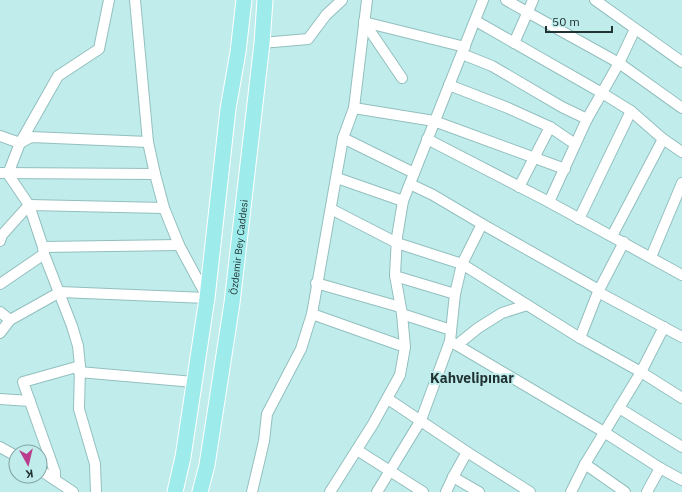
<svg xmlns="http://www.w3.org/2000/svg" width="682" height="492" viewBox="0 0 682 492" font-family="'IBM Plex Sans',sans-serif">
  <rect width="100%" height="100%" fill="#c0edec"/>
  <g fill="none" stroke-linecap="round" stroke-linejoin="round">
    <g stroke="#93bfbf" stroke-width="12">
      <g id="minor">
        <polyline points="135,0 148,142 155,174 164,208 179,245 207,297"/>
        <polyline points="506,0 527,12 619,63 682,108"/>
        <polyline points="595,0 682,62"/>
        <polyline points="476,21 602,93 631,111 663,139 682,152"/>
        <polyline points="364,22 465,47"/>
        <polyline points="364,22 402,78"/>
        <polyline points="262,43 308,39 326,15 342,0"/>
        <polyline points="514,43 533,0"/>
        <polyline points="462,54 492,66 562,107 587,119"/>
        <polyline points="449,85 508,108 550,127 575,144"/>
        <polyline points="354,108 434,121 565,169"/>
        <polyline points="0,136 20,143 8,174"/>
        <polyline points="343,138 414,173"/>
        <polyline points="427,139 549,202 682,275"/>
        <polyline points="20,143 58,76 99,49 109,0"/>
        <polyline points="20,143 31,137 148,142"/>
        <polyline points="0,173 155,174"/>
        <polyline points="8,174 29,205 43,247 44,254 72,326 78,346 80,366 79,409 95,464 96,492"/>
        <polyline points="337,178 403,201"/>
        <polyline points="519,187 550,127"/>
        <polyline points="549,202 587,119 619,63 635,29"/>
        <polyline points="331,209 397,243 462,264 580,338"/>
        <polyline points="579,219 631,111"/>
        <polyline points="482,224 599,290"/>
        <polyline points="612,236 663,139"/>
        <polyline points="0,241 2,235 29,205 164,208"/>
        <polyline points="43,247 179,245"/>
        <polyline points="651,257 682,183"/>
        <polyline points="395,276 455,294"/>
        <polyline points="316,283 400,307"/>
        <polyline points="0,284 44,254"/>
        <polyline points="598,292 682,337"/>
        <polyline points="0,312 10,320"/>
        <polyline points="312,314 405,347"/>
        <polyline points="402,314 451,330"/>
        <polyline points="664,327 641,372 682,398"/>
        <polyline points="0,333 10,320 60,292 207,298"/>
        <polyline points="450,341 604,432 660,468 682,480"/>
        <polyline points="457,345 478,328 502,313 527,305"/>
        <polyline points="79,372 194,382"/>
        <polyline points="0,399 30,401"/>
        <polyline points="388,399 467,452 530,492"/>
        <polyline points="619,408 682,447"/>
        <polyline points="0,447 16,456"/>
        <polyline points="357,450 423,492"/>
        <polyline points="585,464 625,492"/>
        <polyline points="40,470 73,492"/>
        <polyline points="453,477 479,492"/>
        <polyline points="55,480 55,472 23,382 80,366"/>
        <polyline points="252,492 264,441 267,414 301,349 312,314 343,138 354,108 367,0"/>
        <polyline points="330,492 373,424 400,375 405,347 402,314 395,275 397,237 403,201 483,0"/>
        <polyline points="377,492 421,420 450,341 455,294 462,264 482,224 433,195 410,184"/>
        <polyline points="446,492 453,477 467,452"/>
        <polyline points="571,492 585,464 641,372 580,338 598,292 624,242"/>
        <polyline points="647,492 660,468"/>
      </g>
    </g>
    <g stroke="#fff" stroke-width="17">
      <g id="primary">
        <polyline points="175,492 183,457 207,298 228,109 238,52 244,0"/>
        <path id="s1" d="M200 492 207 465 232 303 262 43 265 0"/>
      </g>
    </g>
    <use href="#minor" stroke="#fff" stroke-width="10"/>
    <use href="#primary" stroke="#9eebeb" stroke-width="15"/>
  </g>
  <g text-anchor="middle" stroke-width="4" stroke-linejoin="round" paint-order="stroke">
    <g font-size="10" fill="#203232" stroke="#c0edec">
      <text dy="4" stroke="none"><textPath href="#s1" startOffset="248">Özdemir Bey Caddesi</textPath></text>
    </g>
    <g font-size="14" font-weight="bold" fill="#203232" stroke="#c0edec">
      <text x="472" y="383">Kahvelipınar</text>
    </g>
  </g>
  <g transform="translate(28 464) rotate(172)"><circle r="19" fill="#c0edec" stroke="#80a2a2"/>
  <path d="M0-3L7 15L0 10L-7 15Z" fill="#ba3d8d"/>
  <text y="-6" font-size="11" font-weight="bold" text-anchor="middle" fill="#203232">K</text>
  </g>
  <path d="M546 26v6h66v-6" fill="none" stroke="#203232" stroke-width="2"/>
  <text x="552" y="26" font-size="12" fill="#203232" stroke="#c0edec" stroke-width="3" paint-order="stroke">50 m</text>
</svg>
